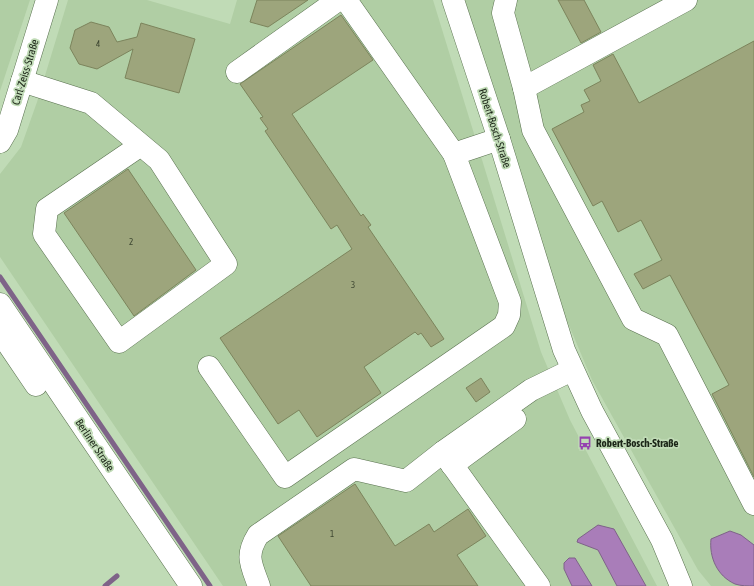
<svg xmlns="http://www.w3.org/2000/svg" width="754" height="586" viewBox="0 0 754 586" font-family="'Asap Condensed',sans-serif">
  <rect width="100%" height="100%" fill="#c0dbb6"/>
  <g fill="#b0cea4">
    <polygon points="0,0 30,0 0,91"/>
    <polygon points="68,0 147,0 230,24 237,0 433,0 541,352 570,420 657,586 223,586 0,257 0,174 21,147 37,102"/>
    <polygon points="465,0 754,0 754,586 711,586 698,570 592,380 552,285"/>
  </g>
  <g fill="#a97db9" stroke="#7e6388">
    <polygon points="598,525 614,529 646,586 617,586 598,550 577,542 578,539"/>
    <path d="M730 531 741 535 754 545V586C748 586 741 586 735 584 717 576 709 557 711 539Z"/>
    <polygon points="569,558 575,558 592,586 572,586 564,569 564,563"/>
  </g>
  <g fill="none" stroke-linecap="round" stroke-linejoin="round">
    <g stroke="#7e6388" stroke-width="5">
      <polyline points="0,277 210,586"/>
      <polyline points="105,586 117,576"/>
    </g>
  </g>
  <g fill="#9da57c" stroke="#7c845c">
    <polygon points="257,0 308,0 268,27 250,22"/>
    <polygon points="558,0 584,0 601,32 581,43"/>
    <polygon points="341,15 373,60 292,114 361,216 363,214 371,225 368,227 444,339 431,347 421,333 418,335 415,332 364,367 381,393 317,437 299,410 278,424 220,338 352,249 337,225 331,229 265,131 268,129 260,118 263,117 240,84"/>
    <polygon points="91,22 109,27 117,42 137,37 141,23 195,39 179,93 125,78 133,49 97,69 79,64 70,48 75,30"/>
    <polygon points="754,41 754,477 712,394 729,385 670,275 643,289 634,274 662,260 641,220 618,232 602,201 593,206 552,129 584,112 581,105 590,101 584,90 601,81 593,65 613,54 639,103"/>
    <polygon points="128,169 196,270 134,316 64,213"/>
    <polygon points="481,378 490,392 476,402 466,388"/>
    <polygon points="355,484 395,546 429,524 434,532 468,509 486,536 457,555 478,586 311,586 278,536"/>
  </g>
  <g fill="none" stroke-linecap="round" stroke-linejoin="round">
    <g stroke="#59714f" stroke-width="23">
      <g id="minor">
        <polyline points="453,0 499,139 564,350 592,411 662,540 681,586"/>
        <polyline points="506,0 503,13 524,88 533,130 633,319 667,335 754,504"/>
        <polyline points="237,72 338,0"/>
        <polyline points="22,81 91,103 159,160 226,264 119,342 44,234 47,209 141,145"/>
        <polyline points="524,88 686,0"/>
        <polyline points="0,142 7,130 47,0"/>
        <polyline points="454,154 499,139"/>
        <polyline points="209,367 285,477 504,326 509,315 510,302 454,154 346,0"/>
        <polyline points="443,452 539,586"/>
        <polyline points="452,465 515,419"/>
        <path d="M259 586C251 564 245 556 258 535L354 469 406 481 443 452 531 390 572 370"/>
      </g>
    </g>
    <g stroke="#59714f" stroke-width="23">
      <g id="major">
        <polyline points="0,304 191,586"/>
        <polyline points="0,332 36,385"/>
      </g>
    </g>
    <use href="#minor" stroke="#fff" stroke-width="22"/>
    <use href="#major" stroke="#fff" stroke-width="22"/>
  </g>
  <defs>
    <g id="bus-bare" transform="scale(1.08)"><path d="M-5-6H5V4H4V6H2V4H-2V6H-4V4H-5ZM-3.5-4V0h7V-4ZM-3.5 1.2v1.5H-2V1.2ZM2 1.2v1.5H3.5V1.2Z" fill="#9542b0" stroke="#c0dbb6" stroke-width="2.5" paint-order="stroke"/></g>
  </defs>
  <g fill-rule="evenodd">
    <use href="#bus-bare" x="585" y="443"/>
  </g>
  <g text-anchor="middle" stroke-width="3.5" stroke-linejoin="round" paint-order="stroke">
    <g font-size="9" fill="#3c4530">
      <text x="98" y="47">4</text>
      <text x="131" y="245">2</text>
      <text x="353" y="288">3</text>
      <text x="332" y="537">1</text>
    </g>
    <g font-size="11" fill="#1b2517" stroke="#c0dbb6">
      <text transform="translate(25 72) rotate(-73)" y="4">Carl-Zeiss-Straße</text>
      <text transform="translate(495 128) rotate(72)" y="4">Robert-Bosch-Straße</text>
      <text transform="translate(95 445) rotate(56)" y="4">Berliner Straße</text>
    </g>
    <g font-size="11" font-weight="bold" fill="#1b2517" stroke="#c0dbb6" text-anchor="start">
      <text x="596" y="447">Robert-Bosch-Straße</text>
    </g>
  </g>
</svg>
